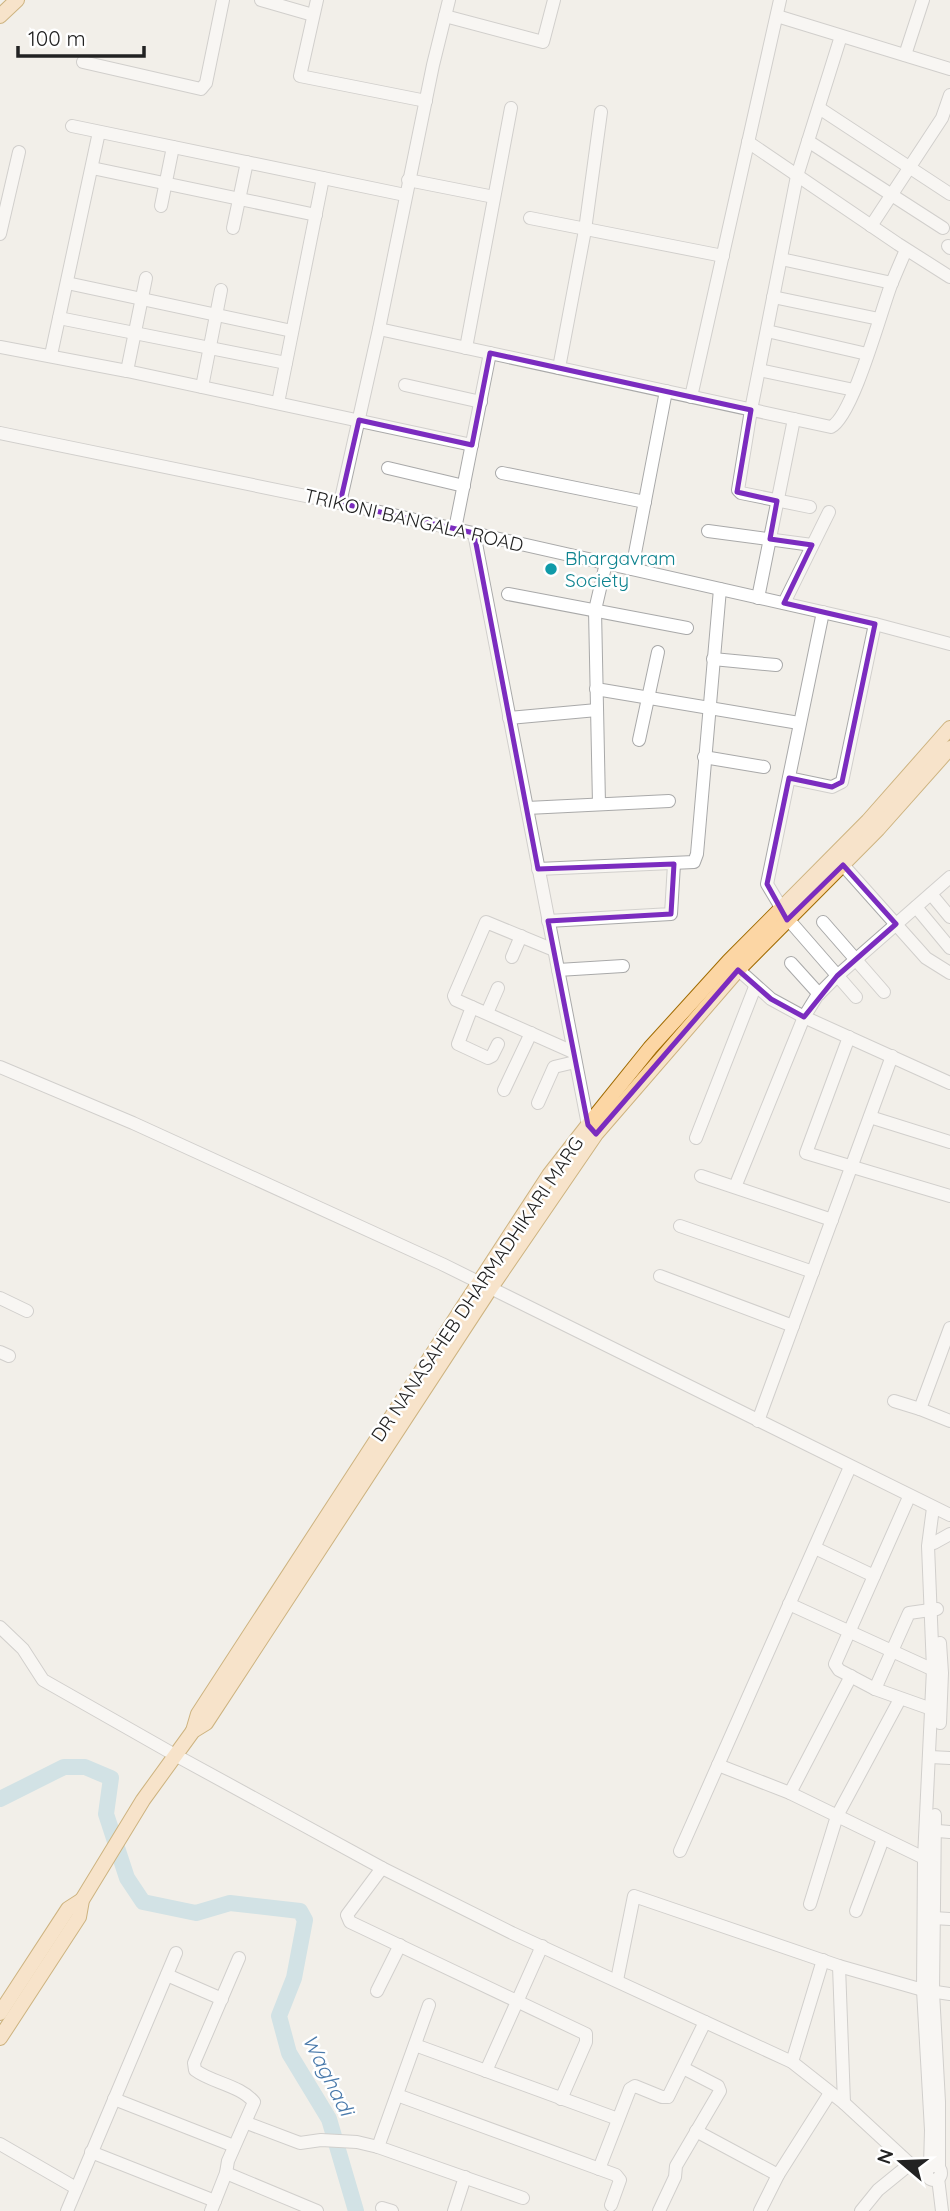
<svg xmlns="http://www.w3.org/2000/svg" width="950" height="2211" viewBox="0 0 950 2211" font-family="Quicksand,sans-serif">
  <rect width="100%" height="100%" fill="#f2efe9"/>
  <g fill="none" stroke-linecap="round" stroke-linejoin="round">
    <polyline stroke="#aad3df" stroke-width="16" points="0,1799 64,1767 85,1767 111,1778 106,1814 127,1878 143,1902 196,1913 230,1903 300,1911 305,1920 294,1978 279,2016 289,2053 329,2119 356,2211"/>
    <g stroke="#a9a9a9" stroke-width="14">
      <g id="minor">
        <polyline points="261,0 313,15"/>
        <polyline points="317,0 300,76 426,101"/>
        <polyline points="445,16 543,42 554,0"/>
        <polyline points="777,16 950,69"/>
        <polyline points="905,55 923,0"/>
        <polyline points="83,62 201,89 206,83 223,0"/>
        <polyline points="819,108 950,194"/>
        <polyline points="72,126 405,195"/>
        <polyline points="808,141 943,228"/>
        <polyline points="748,142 898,244 950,277"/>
        <polyline points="92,168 316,215"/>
        <polyline points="408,180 494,197"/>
        <polyline points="161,206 173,147"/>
        <polyline points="530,218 723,256"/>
        <polyline points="871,226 942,118 950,95"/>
        <polyline points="233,228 247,162"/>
        <polyline points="0,234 19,152"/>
        <polyline points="948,246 950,248"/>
        <polyline points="781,259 892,283"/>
        <polyline points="67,283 292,331"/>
        <polyline points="773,297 879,319"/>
        <polyline points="59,318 286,363"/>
        <path d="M379 329 831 427C853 416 881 311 891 285 896 273 901 261 906 250"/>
        <polyline points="767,331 867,354"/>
        <polyline points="0,347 127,371 472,445"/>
        <polyline points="466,348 511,108"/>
        <polyline points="51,355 99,132"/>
        <polyline points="559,368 585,230 601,112"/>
        <polyline points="759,370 854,390"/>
        <polyline points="127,371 146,278"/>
        <polyline points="405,385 481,402"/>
        <polyline points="202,387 221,290"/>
        <polyline points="691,397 780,0"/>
        <polyline points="278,403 323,178"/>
        <polyline points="0,433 340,503 875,624 950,644"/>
        <polyline points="388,468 464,486"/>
        <polyline points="502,473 645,502"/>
        <polyline points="340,503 379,329 433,65 449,0"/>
        <polyline points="810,507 741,493 738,490 751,410 797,176 841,36"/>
        <polyline points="455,529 490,353"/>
        <polyline points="708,531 812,545"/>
        <polyline points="474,533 588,1125 592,1130"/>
        <polyline points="632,569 666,391"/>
        <polyline points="508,594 687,628"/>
        <polyline points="758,598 794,419"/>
        <polyline points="784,603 829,512"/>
        <polyline points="823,612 767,884 788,919 856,997"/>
        <polyline points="713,659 776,665"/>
        <polyline points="596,689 799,723"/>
        <polyline points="509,718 597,710"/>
        <polyline points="639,740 658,652"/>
        <polyline points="704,757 764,767"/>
        <polyline points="789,778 832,787 842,782 875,624"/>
        <polyline points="599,804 595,610 606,563"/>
        <polyline points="527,808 669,801"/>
        <polyline points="843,865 926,958 950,973"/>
        <polyline points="538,869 694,862 697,854 720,589"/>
        <polyline points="931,894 950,917"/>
        <polyline points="916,907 950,948"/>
        <polyline points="548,921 671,914 674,864"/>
        <polyline points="823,922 884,992"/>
        <polyline points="554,950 486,922 454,996 456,1000 573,1052"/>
        <polyline points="512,957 521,936"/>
        <polyline points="731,963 771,999 804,1017 950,1083"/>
        <polyline points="791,963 819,994"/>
        <polyline points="558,970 623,966"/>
        <polyline points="472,1007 458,1044 488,1058 492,1056 498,1044"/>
        <polyline points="487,1013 498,988"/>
        <polyline points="849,1037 806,1153 950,1196"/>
        <polyline points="0,1067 133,1123 442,1264 950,1515"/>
        <polyline points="504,1090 531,1033"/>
        <polyline points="538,1103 554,1067 575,1062"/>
        <polyline points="870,1117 950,1142"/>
        <polyline points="696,1138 755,987"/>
        <polyline points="701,1176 832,1220"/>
        <polyline points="735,1187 804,1017 817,996 837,976 950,877"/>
        <polyline points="680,1226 813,1272"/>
        <polyline points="660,1276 793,1326"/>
        <polyline points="0,1298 27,1311"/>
        <polyline points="950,1328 920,1409 950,1421"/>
        <polyline points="0,1352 9,1356"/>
        <polyline points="894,1401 920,1409"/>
        <polyline points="758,1421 892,1056"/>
        <polyline points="909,1497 835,1664 839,1670 875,1689 937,1711"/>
        <polyline points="934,1543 950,1534"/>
        <polyline points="815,1548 874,1576"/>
        <polyline points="789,1604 938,1672"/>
        <polyline points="0,1627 23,1649 43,1680 175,1755 382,1868 512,1933 792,2062 844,2103 910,2164 927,2175"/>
        <polyline points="875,1689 909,1613 937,1609"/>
        <polyline points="940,1723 942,1673 940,1643"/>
        <polyline points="930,1757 950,1758"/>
        <polyline points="718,1765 790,1793 924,1858"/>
        <polyline points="790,1793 851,1676"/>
        <polyline points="935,1815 933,1992 939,2102 939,2168"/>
        <polyline points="926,1830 950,1832"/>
        <polyline points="680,1851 850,1467"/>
        <polyline points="382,1868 347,1915 350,1922 586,2034 586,2042 561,2099"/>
        <polyline points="810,1904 837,1816 900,1699"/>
        <polyline points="856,1911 883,1839"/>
        <polyline points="933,1918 950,1919"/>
        <polyline points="839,1966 844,2103"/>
        <polyline points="167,1975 222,1999"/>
        <polyline points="617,1980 634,1896 839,1966 923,1990 950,1994"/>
        <polyline points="377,1991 400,1945"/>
        <polyline points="429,2005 378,2147 523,2198"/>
        <polyline points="415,2045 618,2119"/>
        <polyline points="792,2062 823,1960"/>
        <polyline points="486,2071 542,1946"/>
        <polyline points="397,2095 616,2175 620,2180 611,2205"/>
        <polyline points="114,2099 234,2146"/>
        <polyline points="247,2123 300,2143 321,2140 357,2142 378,2147"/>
        <polyline points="696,2131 778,2175"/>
        <polyline points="0,2144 76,2188"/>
        <polyline points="91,2152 215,2201"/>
        <circle cx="934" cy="2173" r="7"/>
        <polyline points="930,2166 931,2130 923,1990 924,1858 933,1669 928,1546 933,1508"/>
        <polyline points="599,2169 630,2089 635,2086 662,2097 668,2097 705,2022"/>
        <polyline points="226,2173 317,2211"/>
        <polyline points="938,2178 942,2211"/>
        <polyline points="382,2208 392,2211"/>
        <polyline points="67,2211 176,1953"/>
        <path d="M211 2211 226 2173 228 2161 254 2102C240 2085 212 2083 195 2070L194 2063 239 1958"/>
        <polyline points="454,2211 465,2177"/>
        <polyline points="659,2211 675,2177 676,2166 720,2091 718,2086 683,2068"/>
        <polyline points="760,2211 778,2175 830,2093"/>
        <polyline points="861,2211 878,2190 910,2164"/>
      </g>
    </g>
    <g stroke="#a06b00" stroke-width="16">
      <g id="major">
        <polyline points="0,16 17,0"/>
        <polyline points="193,1731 198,1714 549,1175 588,1125 650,1048 729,961 868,821 950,728"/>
        <polyline points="0,2013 68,1909 82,1900"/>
        <polyline points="0,2038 79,1917 82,1900 143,1800 193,1731 206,1723 490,1289 596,1134 738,970 878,829 950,748"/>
      </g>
    </g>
    <use href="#minor" stroke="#fff" stroke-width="12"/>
    <use href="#major" stroke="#fcd6a4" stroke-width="14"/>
  </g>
  <path d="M0 0H950V2211H0ZM490 353 751 410 737 492 777 501 770 539 812 545 784 603 875 624 842 782 832 787 789 778 767 884 787 920 843 865 896 924 837 976 804 1017 771 999 738 970 596 1134 588 1125 548 921 671 914 674 864 538 869 474 533 340 503 359 420 472 445Z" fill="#f2efe9" fill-opacity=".55" fill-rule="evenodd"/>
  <path fill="none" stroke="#7b2cbf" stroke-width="5" stroke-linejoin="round" d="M490 353 751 410 737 492 777 501 770 539 812 545 784 603 875 624 842 782 832 787 789 778 767 884 787 920 843 865 896 924 837 976 804 1017 771 999 738 970 596 1134 588 1125 548 921 671 914 674 864 538 869 474 533 340 503 359 420 472 445Z"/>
  <circle fill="#0f9aa8" stroke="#fff" stroke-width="2.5" cx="551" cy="569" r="7"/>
  <g text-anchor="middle" stroke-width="5" stroke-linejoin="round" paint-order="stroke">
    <g font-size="19" fill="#222" stroke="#fff">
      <text transform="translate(414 520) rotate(13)" y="7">TRIKONI BANGALA ROAD</text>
      <text transform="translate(477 1289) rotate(-56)" y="7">DR NANASAHEB DHARMADHIKARI MARG</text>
    </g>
    <g font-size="19" fill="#0d838f" stroke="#fff" text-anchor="start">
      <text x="565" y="565">Bhargavram<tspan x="565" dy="22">Society</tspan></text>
    </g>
    <g font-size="21" font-style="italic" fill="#4a7aab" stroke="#fff">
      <text transform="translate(328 2075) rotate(63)" y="7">Waghadi</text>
    </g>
  </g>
  <g transform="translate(901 2162) rotate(289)" stroke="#ffffff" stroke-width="5" paint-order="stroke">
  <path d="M0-5L12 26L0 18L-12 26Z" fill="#222222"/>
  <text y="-10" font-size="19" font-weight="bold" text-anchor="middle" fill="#222222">N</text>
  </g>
  <path d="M18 46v10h126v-10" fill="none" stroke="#222222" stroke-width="3.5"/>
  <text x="28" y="46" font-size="21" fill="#222222" stroke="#ffffff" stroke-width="5" paint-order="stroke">100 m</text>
</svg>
